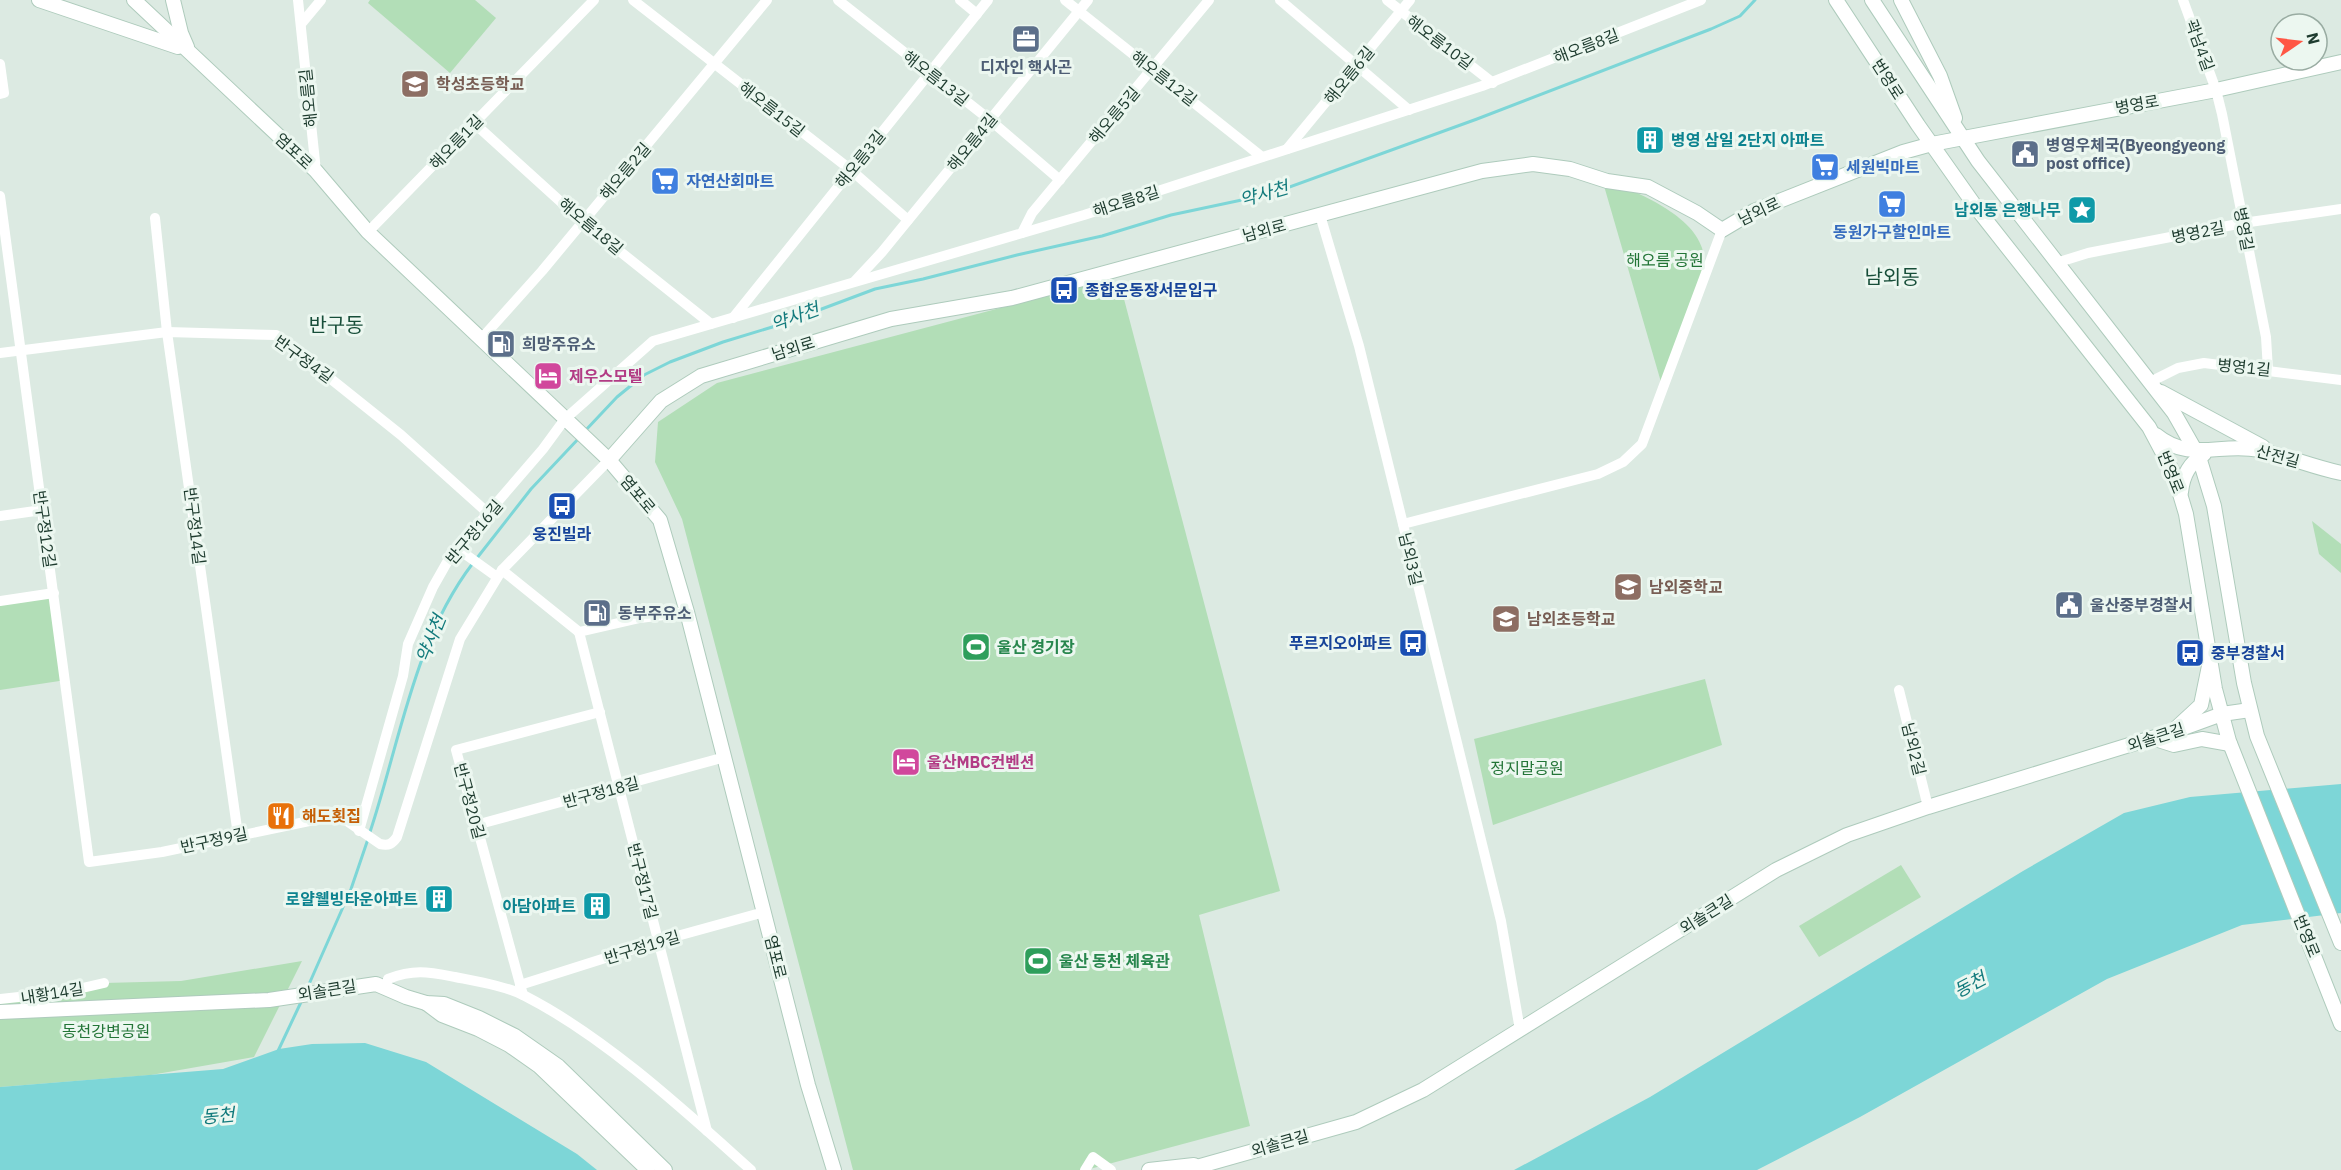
<svg xmlns="http://www.w3.org/2000/svg" width="2341" height="1170" viewBox="0 0 2341 1170" font-family="'IBM Plex Sans','Noto Sans KR',sans-serif">
  <rect width="100%" height="100%" fill="#dceae2"/>
  <g fill="#b2deb7">
    <polygon points="370,0 475,0 496,18 450,73 368,3"/>
    <path d="M1602 179C1632 189 1692 214 1702 248 1712 277 1674 357 1663 389Z"/>
    <polygon points="1113,278 1124,299 1280,891 1199,915 1250,1126 1086,1170 853,1170 682,519 655,462 658,422 717,383"/>
    <polygon points="2312,521 2341,544 2341,573 2319,554"/>
    <polygon points="54,593 66,680 0,690 0,601"/>
    <polygon points="1705,679 1722,745 1493,825 1474,739"/>
    <polygon points="1901,865 1921,897 1819,957 1799,926"/>
    <polygon points="302,961 254,1057 151,1075 0,1087 0,998 104,983 181,981"/>
  </g>
  <g fill="#7dd6d7">
    <polygon points="2341,784 2341,913 2242,925 2107,979 1860,1117 1757,1170 1514,1170 1650,1097 2023,871 2124,813 2190,797"/>
    <polygon points="365,1043 426,1062 577,1154 597,1170 0,1170 0,1087 223,1069 279,1049 312,1044"/>
  </g>
  <g fill="none" stroke-linecap="round" stroke-linejoin="round">
    <g stroke="#7dd6d7" stroke-width="3">
      <polyline points="584,432 617,397 644,375 670,362 723,342 779,325 875,289 923,279 1017,255 1102,236 1171,215 1270,194 1477,119 1711,29 1740,16 1755,0"/>
      <polyline points="477,558 531,489 580,437"/>
      <path d="M370 832C400 742 414 640 473 563"/>
      <polyline points="306,991 351,889 368,839"/>
      <polyline points="278,1051 302,1000"/>
    </g>
    <g stroke="#aecbbc" stroke-width="16">
      <g id="secondary">
        <polyline points="39,0 178,47"/>
        <polyline points="134,0 316,171 368,232 609,460 660,520 687,612 808,1085 834,1170"/>
        <polyline points="173,0 181,33 187,47"/>
        <polyline points="1836,0 1918,125 1978,210 2149,427 2174,474 2186,514 2215,689 2229,741 2341,1024"/>
        <polyline points="1872,0 1978,161 2174,413 2199,457 2214,506 2244,683 2257,736 2341,943"/>
        <polyline points="1901,0 1940,76 1955,118"/>
        <polyline points="2161,392 2263,447"/>
        <path d="M2156 435C2190 463 2221 442 2259 450 2287 456 2313 467 2341 473"/>
        <polyline points="609,460 661,401 701,376 891,319 1012,298 1482,171 1533,164 1570,169 1607,181 1648,187 1697,213 1722,230 1754,211 1903,152 1932,144 2216,90 2341,62"/>
        <path d="M2181 492C2183 474 2190 463 2204 454"/>
        <polyline points="2174,730 2201,705 2209,666"/>
        <polyline points="2152,738 2174,745 2202,739 2230,744"/>
        <polyline points="426,1003 442,1015 478,1029 509,1045 539,1066 648,1170"/>
        <polyline points="0,1012 269,1000 376,984 406,997 426,1003 444,1004 479,1018 515,1036 558,1066 665,1170"/>
        <polyline points="1149,1170 1194,1165"/>
        <polyline points="1186,1170 1356,1122 1423,1090 1776,870 1847,835 1928,807 2178,730 2222,714 2250,710"/>
      </g>
    </g>
    <g stroke="#fff" stroke-width="10">
      <polyline points="298,0 316,171"/>
      <polyline points="633,0 851,170 908,220"/>
      <polyline points="838,0 990,120 1060,180"/>
      <polyline points="960,0 977,14"/>
      <polyline points="1065,0 1262,157"/>
      <polyline points="1280,0 1409,110"/>
      <polyline points="1387,0 1493,83"/>
      <polyline points="2183,0 2216,90 2222,114 2266,337 2268,370"/>
      <polyline points="301,24 321,0"/>
      <polyline points="0,64 4,93 0,94"/>
      <polyline points="474,123 583,222 711,324"/>
      <polyline points="1287,149 1410,0"/>
      <path d="M0 196 89 862 162 852 338 815 380 844C389 846 392 844 397 837L460 639 502 570 609 460"/>
      <polyline points="1320,215 1359,346 1501,921 1520,1030"/>
      <polyline points="155,218 167,332 238,835"/>
      <polyline points="368,232 594,0"/>
      <polyline points="1022,233 1032,213 1209,0"/>
      <polyline points="2056,263 2088,253 2243,223 2341,209"/>
      <polyline points="855,281 882,252 1088,0"/>
      <polyline points="733,318 988,0"/>
      <polyline points="481,339 542,271 767,0"/>
      <polyline points="0,353 167,332 276,335 401,435 489,514"/>
      <polyline points="2150,382 2178,368 2204,363 2341,380"/>
      <polyline points="0,516 42,510"/>
      <polyline points="1403,524 1598,474 1623,462 1642,444 1722,230"/>
      <polyline points="458,549 497,577"/>
      <polyline points="502,570 579,632 640,618 687,612"/>
      <polyline points="0,601 54,593"/>
      <polyline points="579,632 707,1131"/>
      <polyline points="1899,690 1928,807"/>
      <polyline points="476,825 725,757"/>
      <polyline points="359,831 403,676 408,644 433,587 450,557 543,449 565,419 653,341 1084,215 1482,86 1701,0"/>
      <path d="M388 979C414 969 428 972 455 977 475 981 506 986 525 996 605 1037 684 1110 751 1170"/>
      <polyline points="520,985 659,941 764,912"/>
      <polyline points="523,995 456,750 600,712"/>
      <polyline points="0,999 65,992 104,983"/>
      <polyline points="1085,1170 1093,1157 1111,1170"/>
    </g>
    <use href="#secondary" stroke="#fff" stroke-width="14"/>
  </g>
  <defs>
    <g id="office-square" transform="scale(1.5)"><rect x="-9" y="-9" width="18" height="18" rx="4" fill="#5c6f8a" stroke="#ecf7f0"/><path d="M-6-3h4V-5.5h4V-3h4V5H-6ZM-1-4.5V-3h2v-1.5ZM-6 0V1H6V0Z" fill="#fff"/></g>
    <g id="school-square" transform="scale(1.5)"><rect x="-9" y="-9" width="18" height="18" rx="4" fill="#8d6e63" stroke="#ecf7f0"/><path d="M0-5L7-2L0 1L-7-2ZM-4 1L0 2.5L4 1V4Q0 6-4 4Z" fill="#fff"/></g>
    <g id="building-square" transform="scale(1.5)"><rect x="-9" y="-9" width="18" height="18" rx="4" fill="#0f9aa8" stroke="#ecf7f0"/><path d="M-4-6H4V6H1V3H-1V6H-4ZM-2.5-4.3h1.7v1.8h-1.7ZM.8-4.3h1.7v1.8H.8ZM-2.5-1h1.7V.8h-1.7ZM.8-1h1.7V.8H.8Z" fill="#fff"/></g>
    <g id="civic-square" transform="scale(1.5)"><rect x="-9" y="-9" width="18" height="18" rx="4" fill="#5c6f8a" stroke="#ecf7f0"/><path d="M-.6-6.5H3V-4.5H.6V-3L4-1V1h2V6H-6V1h2V-1L-.6-3ZM-1.2 2.5V6h2.4V2.5Z" fill="#fff"/></g>
    <g id="supermarket-square" transform="scale(1.5)"><rect x="-9" y="-9" width="18" height="18" rx="4" fill="#3f7fe0" stroke="#ecf7f0"/><path d="M-6-5.5h2.5l.6 2H6L4.5 2H-2.5L-4.4-4H-6ZM-1.5 3.2a1.3 1.3 0 1 0 .1 0ZM3 3.2a1.3 1.3 0 1 0 .1 0Z" fill="#fff"/></g>
    <g id="sight-square" transform="scale(1.5)"><rect x="-9" y="-9" width="18" height="18" rx="4" fill="#0f9aa8" stroke="#ecf7f0"/><path d="M0-6L1.8-2.2L6-1.7L2.9 1.2L3.7 5.4L0 3.3L-3.7 5.4L-2.9 1.2L-6-1.7L-1.8-2.2Z" fill="#fff"/></g>
    <g id="bus-square" transform="scale(1.5)"><rect x="-9" y="-9" width="18" height="18" rx="4" fill="#1a4fb4" stroke="#ecf7f0"/><path d="M-5-6H5V4H4V6H2V4H-2V6H-4V4H-5ZM-3.5-4V0h7V-4ZM-3.5 1.2v1.5H-2V1.2ZM2 1.2v1.5H3.5V1.2Z" fill="#fff"/></g>
    <g id="fuel-square" transform="scale(1.5)"><rect x="-9" y="-9" width="18" height="18" rx="4" fill="#5c6f8a" stroke="#ecf7f0"/><path d="M-5.5-6h7V0h2V4h1.3V-2.5L3-4.5l.8-.8L6-3V5H2.5V1h-1V6h-7ZM-4.2-4.7v3.2H.2V-4.7Z" fill="#fff"/></g>
    <g id="hotel-square" transform="scale(1.5)"><rect x="-9" y="-9" width="18" height="18" rx="4" fill="#d1479c" stroke="#ecf7f0"/><path d="M-6-4.5h1.5V1H6V5H4.5V3h-9V5H-6ZM-4 0a1.8 1.8 0 1 1 3.6 0ZM.5 0V-2.5h3Q6-2.5 6 0Z" fill="#fff"/></g>
    <g id="stadium-square" transform="scale(1.5)"><rect x="-9" y="-9" width="18" height="18" rx="4" fill="#2e9e5b" stroke="#ecf7f0"/><path d="M0-5a6.5 5 0 1 0 0 10a6.5 5 0 1 0 0-10ZM-3.5-1.8h7v3.6h-7Z" fill="#fff"/></g>
    <g id="restaurant-square" transform="scale(1.5)"><rect x="-9" y="-9" width="18" height="18" rx="4" fill="#e8710a" stroke="#ecf7f0"/><path d="M-5-6h1v4h1v-4h1v4h1v-4h1v5L-1.5 .5V6h-2V.5L-5-1ZM5-6V6H3V1.5H1.5Q1.5-4 5-6Z" fill="#fff"/></g>
  </defs>
  <g fill-rule="evenodd">
    <use href="#office-square" x="1026" y="39"/>
    <use href="#school-square" x="415" y="84"/>
    <use href="#building-square" x="1650" y="140"/>
    <use href="#civic-square" x="2025" y="154"/>
    <use href="#supermarket-square" x="1825" y="167"/>
    <use href="#supermarket-square" x="665" y="181"/>
    <use href="#supermarket-square" x="1892" y="204"/>
    <use href="#sight-square" x="2082" y="210"/>
    <use href="#bus-square" x="1064" y="290"/>
    <use href="#fuel-square" x="501" y="344"/>
    <use href="#hotel-square" x="548" y="376"/>
    <use href="#bus-square" x="562" y="506"/>
    <use href="#school-square" x="1628" y="587"/>
    <use href="#civic-square" x="2069" y="605"/>
    <use href="#fuel-square" x="597" y="613"/>
    <use href="#school-square" x="1506" y="619"/>
    <use href="#bus-square" x="1413" y="643"/>
    <use href="#stadium-square" x="976" y="647"/>
    <use href="#bus-square" x="2190" y="653"/>
    <use href="#hotel-square" x="906" y="762"/>
    <use href="#restaurant-square" x="281" y="816"/>
    <use href="#building-square" x="439" y="899"/>
    <use href="#building-square" x="597" y="906"/>
    <use href="#stadium-square" x="1038" y="961"/>
  </g>
  <g text-anchor="middle" stroke-width="6" stroke-linejoin="round" paint-order="stroke">
    <g font-size="16" fill="#1d3b2e" stroke="#ecf7f0">
      <text transform="translate(1440 42) rotate(37)" y="6">해오름10길</text>
      <text transform="translate(2200 45) rotate(70)" y="6">곽남4길</text>
      <text transform="translate(1586 46) rotate(-21)" y="6">해오름8길</text>
      <text transform="translate(1349 75) rotate(-51)" y="6">해오름6길</text>
      <text transform="translate(936 78) rotate(38)" y="6">해오름13길</text>
      <text transform="translate(1164 78) rotate(38)" y="6">해오름12길</text>
      <text transform="translate(1888 79) rotate(57)" y="6">번영로</text>
      <text transform="translate(308 98) rotate(-96)" y="6">해오름길</text>
      <text transform="translate(2137 104) rotate(-10)" y="6">병영로</text>
      <text transform="translate(772 109) rotate(38)" y="6">해오름15길</text>
      <text transform="translate(1114 115) rotate(-50)" y="6">해오름5길</text>
      <text transform="translate(456 142) rotate(-46)" y="6">해오름1길</text>
      <text transform="translate(972 142) rotate(-51)" y="6">해오름4길</text>
      <text transform="translate(294 151) rotate(43)" y="6">염포로</text>
      <text transform="translate(860 159) rotate(-51)" y="6">해오름3길</text>
      <text transform="translate(625 171) rotate(-50)" y="6">해오름2길</text>
      <text transform="translate(1126 201) rotate(-18)" y="6">해오름8길</text>
      <text transform="translate(1759 211) rotate(-25)" y="6">남외로</text>
      <text transform="translate(591 226) rotate(40)" y="6">해오름18길</text>
      <text transform="translate(2244 229) rotate(79)" y="6">병영길</text>
      <text transform="translate(1264 230) rotate(-15)" y="6">남외로</text>
      <text transform="translate(2198 232) rotate(-11)" y="6">병영2길</text>
      <text transform="translate(793 348) rotate(-17)" y="6">남외로</text>
      <text transform="translate(304 359) rotate(36)" y="6">반구정4길</text>
      <text transform="translate(2244 367) rotate(6)" y="6">병영1길</text>
      <text transform="translate(2278 456) rotate(15)" y="6">산전길</text>
      <text transform="translate(2171 472) rotate(68)" y="6">번영로</text>
      <text transform="translate(638 494) rotate(50)" y="6">염포로</text>
      <text transform="translate(195 526) rotate(83)" y="6">반구정14길</text>
      <text transform="translate(45 529) rotate(82)" y="6">반구정12길</text>
      <text transform="translate(474 532) rotate(-50)" y="6">반구정16길</text>
      <text transform="translate(1411 559) rotate(76)" y="6">남외3길</text>
      <text transform="translate(2156 737) rotate(-18)" y="6">외솔큰길</text>
      <text transform="translate(1914 749) rotate(76)" y="6">남외2길</text>
      <text transform="translate(601 792) rotate(-15)" y="6">반구정18길</text>
      <text transform="translate(470 801) rotate(75)" y="6">반구정20길</text>
      <text transform="translate(214 840) rotate(-12)" y="6">반구정9길</text>
      <text transform="translate(643 881) rotate(76)" y="6">반구정17길</text>
      <text transform="translate(1706 914) rotate(-32)" y="6">외솔큰길</text>
      <text transform="translate(2307 936) rotate(68)" y="6">번영로</text>
      <text transform="translate(642 947) rotate(-17)" y="6">반구정19길</text>
      <text transform="translate(776 957) rotate(76)" y="6">염포로</text>
      <text transform="translate(327 990) rotate(-9)" y="6">외솔큰길</text>
      <text transform="translate(52 993) rotate(-9)" y="6">내황14길</text>
      <text transform="translate(1280 1143) rotate(-16)" y="6">외솔큰길</text>
    </g>
    <g font-size="16" font-weight="bold" fill="#4e5e75" stroke="#ecf7f0" text-anchor="start">
      <text x="1026" y="73" text-anchor="middle">디자인 핵사곤</text>
      <text x="2046" y="151">병영우체국(Byeongyeong<tspan x="2046" dy="18">post office)</tspan></text>
      <text x="522" y="350">희망주유소</text>
      <text x="2090" y="611">울산중부경찰서</text>
      <text x="618" y="619">동부주유소</text>
    </g>
    <g font-size="16" font-weight="bold" fill="#785e54" stroke="#ecf7f0" text-anchor="start">
      <text x="436" y="90">학성초등학교</text>
      <text x="1649" y="593">남외중학교</text>
      <text x="1527" y="625">남외초등학교</text>
    </g>
    <g font-size="16" font-weight="bold" fill="#0d838f" stroke="#ecf7f0" text-anchor="end">
      <text x="1671" y="146" text-anchor="start">병영 삼일 2단지 아파트</text>
      <text x="2061" y="216">남외동 은행나무</text>
      <text x="418" y="905">로얄웰빙타운아파트</text>
      <text x="576" y="912">아담아파트</text>
    </g>
    <g font-size="16" font-weight="bold" fill="#366cbe" stroke="#ecf7f0" text-anchor="start">
      <text x="1846" y="173">세원빅마트</text>
      <text x="686" y="187">자연산회마트</text>
      <text x="1892" y="238" text-anchor="middle">동원가구할인마트</text>
    </g>
    <g font-size="16" fill="#237537" stroke="#ecf7f0">
      <text x="1665" y="266">해오름 공원</text>
      <text x="1527" y="774">정지말공원</text>
      <text x="106" y="1037">동천강변공원</text>
    </g>
    <g font-size="16" font-weight="bold" fill="#164399" stroke="#ecf7f0" text-anchor="start">
      <text x="1085" y="296">종합운동장서문입구</text>
      <text x="562" y="540" text-anchor="middle">웅진빌라</text>
      <text x="1392" y="649" text-anchor="end">푸르지오아파트</text>
      <text x="2211" y="659">중부경찰서</text>
    </g>
    <g font-size="16" font-weight="bold" fill="#b23c85" stroke="#ecf7f0" text-anchor="start">
      <text x="569" y="382">제우스모텔</text>
      <text x="927" y="768">울산MBC컨벤션</text>
    </g>
    <g font-size="16" font-weight="bold" fill="#27864d" stroke="#ecf7f0" text-anchor="start">
      <text x="997" y="653">울산 경기장</text>
      <text x="1059" y="967">울산 동천 체육관</text>
    </g>
    <g font-size="16" font-weight="bold" fill="#c56008" stroke="#ecf7f0" text-anchor="start">
      <text x="302" y="822">해도횟집</text>
    </g>
    <g font-size="18" font-style="italic" fill="#127a7c" stroke="#ecf7f0">
      <text transform="translate(1264 194) rotate(-16)" y="6">약사천</text>
      <text transform="translate(795 317) rotate(-20)" y="6">약사천</text>
      <text transform="translate(431 639) rotate(-68)" y="6">약사천</text>
      <text transform="translate(1970 985) rotate(-28)" y="6">동천</text>
      <text transform="translate(218 1116) rotate(-5)" y="6">동천</text>
    </g>
    <g font-size="20" fill="#174e39" stroke="#ecf7f0">
      <text x="1892" y="284">남외동</text>
      <text x="336" y="332">반구동</text>
    </g>
  </g>
  <g transform="translate(2299 42) rotate(76)"><circle r="28" fill="#ecf7f0" stroke="#99aca2" stroke-width="1.5"/>
  <path d="M0-4.5L10 22L0 15L-10 22Z" fill="#ff5745"/>
  <text y="-9" font-size="16" font-weight="bold" text-anchor="middle" fill="#1d3b2e">N</text>
  </g>
</svg>
